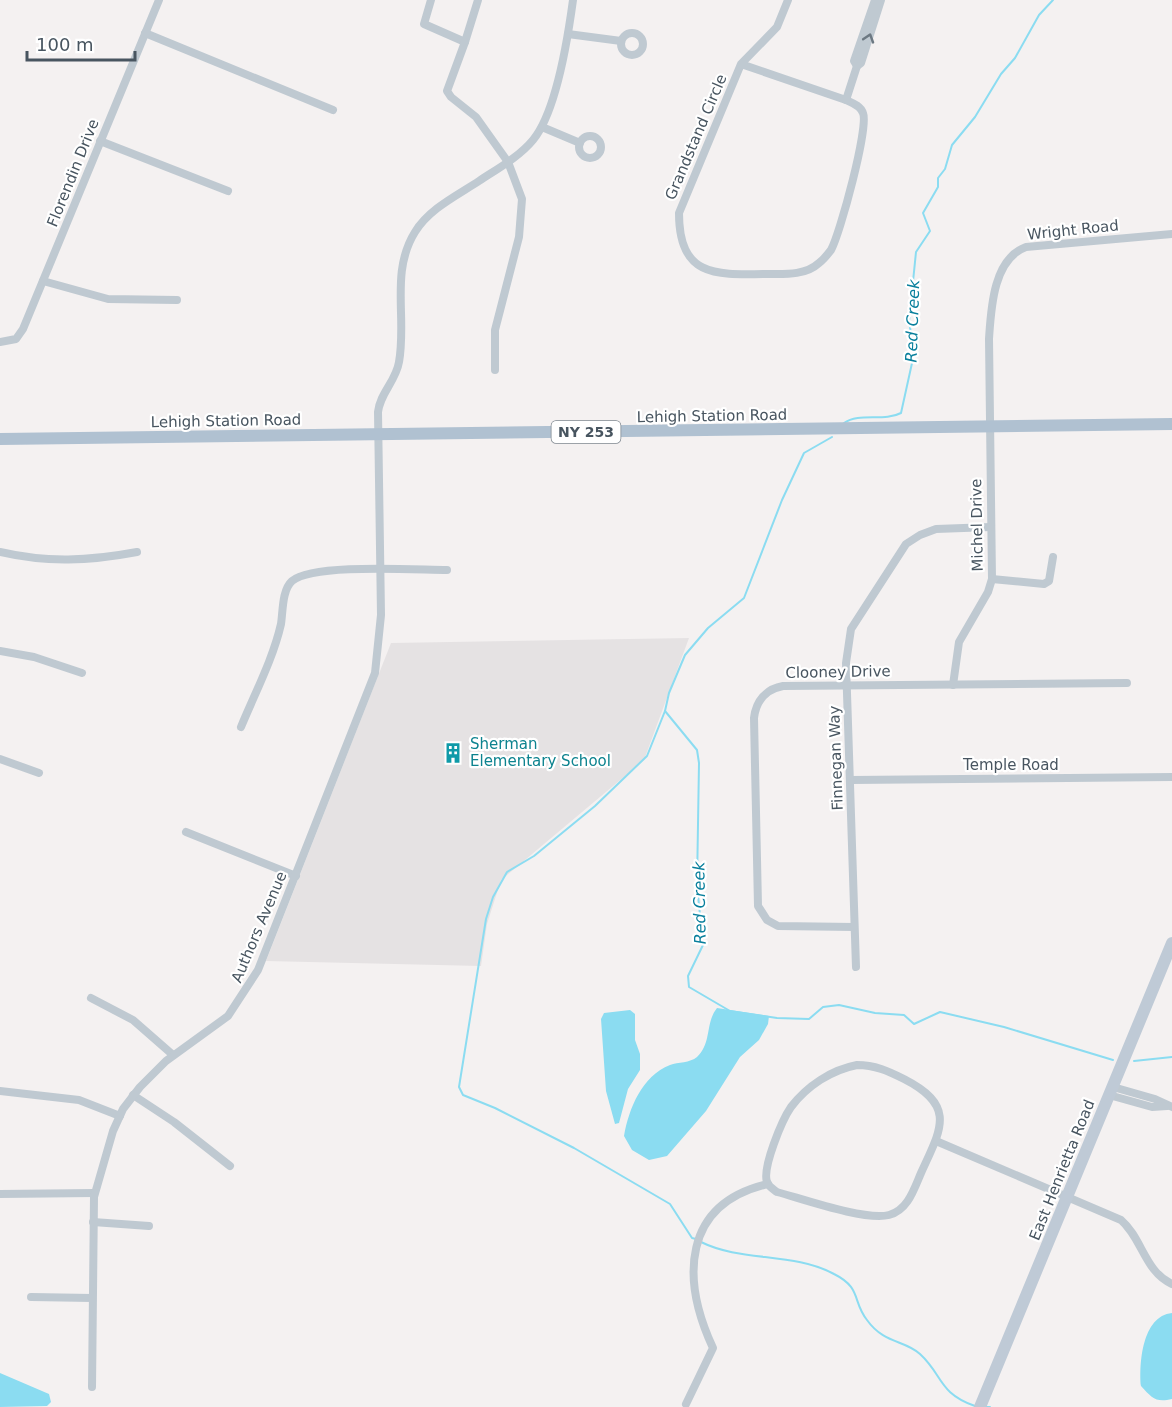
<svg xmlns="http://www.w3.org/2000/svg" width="1172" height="1407" viewBox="0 0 1172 1407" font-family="'DejaVu Sans',sans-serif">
  <rect width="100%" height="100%" fill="#f4f1f1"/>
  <polygon fill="#e5e2e3" points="689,638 644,760 501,880 487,924 481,966 266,961 391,643"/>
  <g fill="#8bdcf1">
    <path d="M717 1008 769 1016 768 1024 759 1040 740 1057 706 1111 667 1156 649 1160 632 1150 624 1136C629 1108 642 1076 670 1065 678 1062 690 1063 697 1057 712 1043 705 1023 717 1008Z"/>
    <polygon points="630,1010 635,1014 635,1040 640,1054 640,1070 628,1089 619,1123 615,1124 606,1091 601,1019 604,1013"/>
    <path d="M1172 1313V1399C1156 1403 1152 1398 1141 1386 1139 1364 1142 1316 1172 1313Z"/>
    <polygon points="0,1373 49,1394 51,1402 47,1406 0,1407"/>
  </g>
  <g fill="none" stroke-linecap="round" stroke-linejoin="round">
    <g stroke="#8bdcf1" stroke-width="2">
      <path d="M844 423C859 412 884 422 901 413L914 354 909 321 916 252 930 231 923 213 938 187V178L945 169 952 145 975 117 1001 74 1015 58 1039 15 1053 0"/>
      <polyline points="832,437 804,453 782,500 744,598 708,628 685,655 669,693 665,711 697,750 699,763 697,885 703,945 688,976 689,987 730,1011 777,1018 809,1019 823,1007 839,1005 875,1013 904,1015 914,1024 940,1012 1004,1027 1113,1060"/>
      <polyline points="665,711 647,756 595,806 534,856 507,872 493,897 486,919 459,1087 463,1095 495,1108 574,1148 670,1204 692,1238 696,1239"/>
      <polyline points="1134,1061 1172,1057"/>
      <path d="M701 1242C741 1262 793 1252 834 1274 862 1288 852 1301 867 1320 884 1344 905 1340 920 1354 943 1375 938 1393 975 1406"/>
      <polyline points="984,1407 990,1407"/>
    </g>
    <g stroke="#bfc9d1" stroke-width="8">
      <polyline points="431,0 424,24 465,42 478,0"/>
      <polyline points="875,0 854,61 857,66 861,63 881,0"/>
      <polyline points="145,33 333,110"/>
      <circle cx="632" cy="44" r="11"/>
      <polyline points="568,34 621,41"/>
      <polyline points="465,42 447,91 451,97 476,117 508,162 522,199 519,237 495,330 495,370"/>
      <path d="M741 64 846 100C852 103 860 105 863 113 869 127 840 234 831 250 828 254 823 260 819 263 805 276 783 274 766 274 715 275 679 277 679 213L741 64 777 27 788 0"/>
      <polyline points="846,100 857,66"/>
      <polyline points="542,127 580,143"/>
      <circle cx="590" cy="147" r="11"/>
      <polyline points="100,141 228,191"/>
      <polyline points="43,281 108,299 177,300"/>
      <polyline points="0,342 16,339 23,329 159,0"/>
      <path d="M0 552C47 563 89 561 137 552"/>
      <polyline points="992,579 1044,584 1049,581 1053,557"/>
      <polyline points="0,651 34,657 82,673"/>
      <path d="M953 685 959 642 988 592 992 579 989 339C991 309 993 259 1026 247L1172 234"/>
      <path d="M241 727C255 693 273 659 281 624 283 611 282 590 292 581 313 563 417 570 447 570"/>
      <polyline points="0,759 39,773"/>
      <polyline points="851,780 1172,777"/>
      <polyline points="186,832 296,876"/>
      <path d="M854 927 778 926 767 920 758 906 754 718C756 701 766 689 783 686L1127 683"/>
      <polyline points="856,967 846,663 851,629 906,544 920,535 936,529 991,527"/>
      <polyline points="91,998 133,1020 173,1055"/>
      <path d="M857 1065C875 1065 888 1071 904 1079 957 1106 941 1129 921 1173 914 1189 908 1210 889 1215 865 1221 803 1199 777 1192 773 1189 769 1187 767 1182 762 1168 782 1120 791 1107 807 1086 831 1070 857 1065Z"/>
      <polyline points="1113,1087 1155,1099 1172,1107"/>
      <polyline points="0,1091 79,1100 120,1116"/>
      <polyline points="133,1095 174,1122 230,1166"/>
      <polyline points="1109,1095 1152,1107 1167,1106"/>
      <path d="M936 1141 1121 1220C1142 1238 1145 1272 1172 1284"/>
      <polyline points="0,1194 94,1193"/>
      <polyline points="93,1222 149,1226"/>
      <polyline points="31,1297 92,1298"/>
      <path d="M92 1387 94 1197 113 1131 123 1109 140 1087 166 1061 228 1016 258 970 375 673 381 615 378 412C380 393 396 381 399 362 407 318 390 272 415 232 429 209 456 196 479 181 497 169 519 157 533 140 557 111 568 37 573 0"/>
      <path d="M686 1404 713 1348C681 1279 682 1204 768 1184"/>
    </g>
    <polyline stroke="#bfcad6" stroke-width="12" points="980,1407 1172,943"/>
    <polyline stroke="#b0c1d1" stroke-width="12" points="0,439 1172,424"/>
  </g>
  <defs><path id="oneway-chevron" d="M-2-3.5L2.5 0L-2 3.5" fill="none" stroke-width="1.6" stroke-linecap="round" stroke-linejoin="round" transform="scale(1.5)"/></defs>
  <use stroke="#6c7882" href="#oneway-chevron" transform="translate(869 38) rotate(-72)"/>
  <defs>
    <g id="building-bare" transform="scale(1.62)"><path d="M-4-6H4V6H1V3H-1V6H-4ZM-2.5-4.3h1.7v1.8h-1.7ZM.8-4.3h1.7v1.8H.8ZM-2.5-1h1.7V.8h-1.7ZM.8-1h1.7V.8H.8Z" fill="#0f9aa8" stroke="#fff" stroke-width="2.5" paint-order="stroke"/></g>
  </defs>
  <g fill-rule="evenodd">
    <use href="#building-bare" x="453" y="753"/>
  </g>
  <g text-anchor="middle" stroke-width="4.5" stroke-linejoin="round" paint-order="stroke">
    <rect fill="#fff" stroke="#7f8890" stroke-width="1.5" x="551.5" y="421" width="69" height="22" rx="4.5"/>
    <g font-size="14" font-weight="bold" fill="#485560">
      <text x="586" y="437">NY 253</text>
    </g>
    <g font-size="15" fill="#485560" stroke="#fff">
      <text transform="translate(696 137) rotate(-67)" y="5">Grandstand Circle</text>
      <text transform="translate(73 173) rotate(-68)" y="5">Florendin Drive</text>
      <text transform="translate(1073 230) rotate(-6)" y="5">Wright Road</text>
      <text transform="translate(712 416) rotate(-1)" y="5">Lehigh Station Road</text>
      <text transform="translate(226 421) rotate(-1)" y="5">Lehigh Station Road</text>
      <text transform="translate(977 525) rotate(-91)" y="5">Michel Drive</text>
      <text transform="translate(838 672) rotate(-1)" y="5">Clooney Drive</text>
      <text transform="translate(836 758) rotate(-92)" y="5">Finnegan Way</text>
      <text x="1011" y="770">Temple Road</text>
      <text transform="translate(259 927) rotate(-67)" y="5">Authors Avenue</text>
      <text transform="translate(1062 1170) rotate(-68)" y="5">East Henrietta Road</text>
    </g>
    <g font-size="15" fill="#0d838f" stroke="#fff" text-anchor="start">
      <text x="470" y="749">Sherman<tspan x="470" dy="17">Elementary School</tspan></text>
    </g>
    <g font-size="16" font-style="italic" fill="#087f9c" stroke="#fff">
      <text transform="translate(912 321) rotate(-88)" y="6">Red Creek</text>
      <text transform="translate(699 903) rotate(-91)" y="6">Red Creek</text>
    </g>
  </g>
  <path d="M27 51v9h108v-9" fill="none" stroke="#485560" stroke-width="3"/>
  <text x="36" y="51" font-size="18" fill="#485560" stroke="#ffffff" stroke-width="4.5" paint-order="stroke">100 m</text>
</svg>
